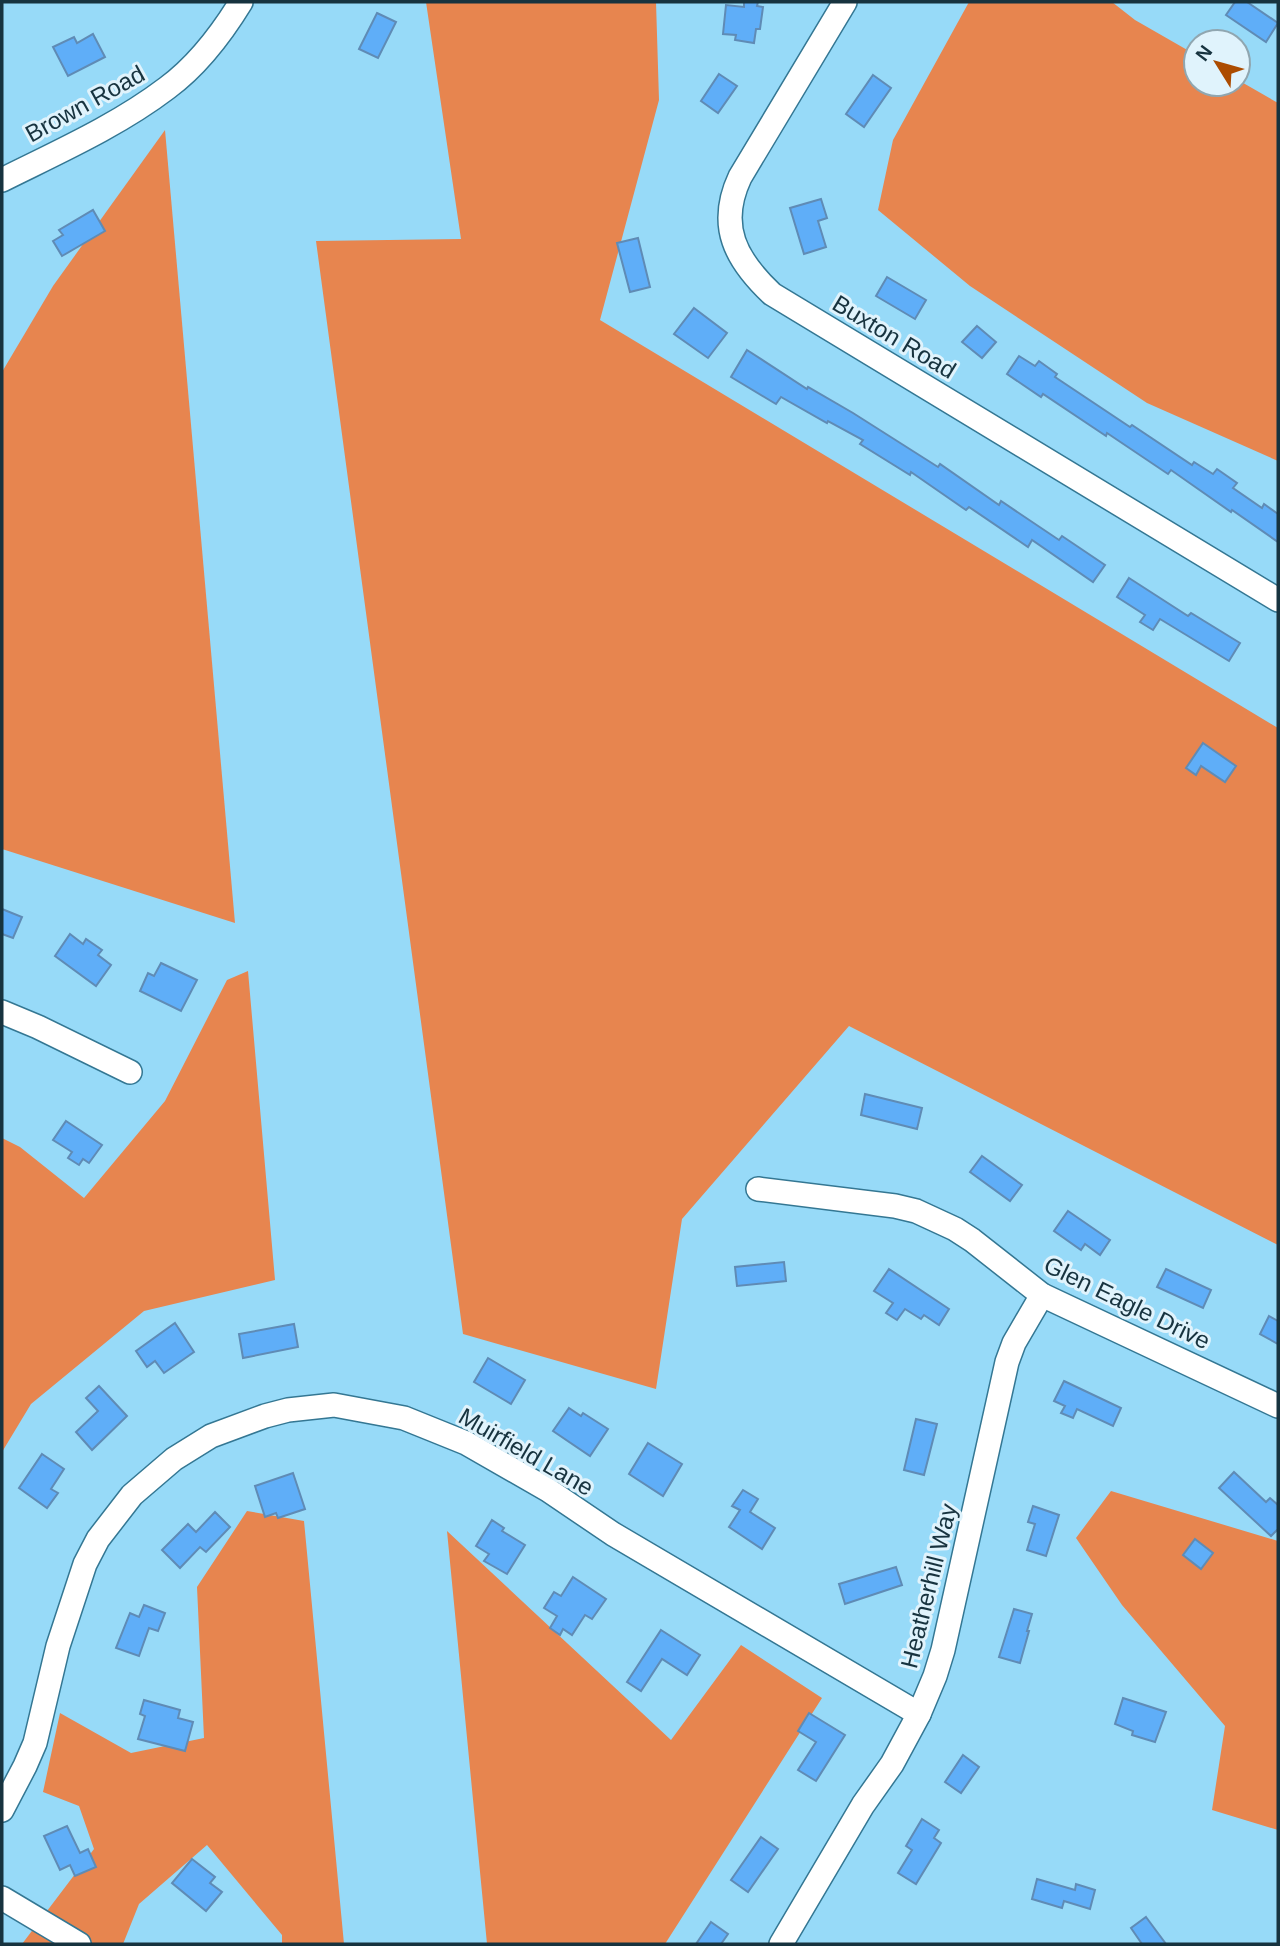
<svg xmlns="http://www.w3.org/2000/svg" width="1280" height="1946" viewBox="0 0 1280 1946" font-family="Arial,sans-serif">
  <rect width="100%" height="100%" fill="#97daf8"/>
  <g fill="#e7854f">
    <polygon points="426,2 656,2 659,100 600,320 1278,728 1278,1245 849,1026 682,1219 656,1389 463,1334 316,241 461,239"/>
    <polygon points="969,2 1112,2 1135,20 1196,55 1196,84 1238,84 1238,80 1278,103 1278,461 1147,403 970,286 878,210 893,140"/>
    <polygon points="165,130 235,923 2,849 2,372 53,286"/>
    <polygon points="248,971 275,1280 144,1311 31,1404 2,1452 2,1138 20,1147 84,1198 165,1101 227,980"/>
    <polygon points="1111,1491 1278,1541 1278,1830 1212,1810 1225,1726 1122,1605 1076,1538"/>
    <polygon points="247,1511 304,1521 344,1944 282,1944 282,1935 207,1845 139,1904 123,1944 22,1944 94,1849 79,1806 43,1792 60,1713 131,1753 204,1738 197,1587"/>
    <polygon points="447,1531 671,1740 741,1645 822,1698 665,1944 487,1944"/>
  </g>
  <g fill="#5faef8" stroke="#5f8bb5" stroke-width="2">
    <polygon points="744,2 758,2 757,6 763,7 760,29 756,29 754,43 735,40 736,35 723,34 726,5 744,7"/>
    <polygon points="1235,2 1247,2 1278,23 1266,42 1226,15"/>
    <polygon points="377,13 396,22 378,58 359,49"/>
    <polygon points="93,34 105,57 68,76 53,47 74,37 77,43"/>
    <polygon points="719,74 737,86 718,113 701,101"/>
    <polygon points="873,75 891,88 864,127 846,114"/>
    <polygon points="821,199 827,218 818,221 826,247 804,254 790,208"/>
    <polygon points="93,210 105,231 62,256 53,241 63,235 59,230"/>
    <polygon points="638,238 650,287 630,292 617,243"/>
    <polygon points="887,277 926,300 915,319 876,296"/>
    <polygon points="694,308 727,333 708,358 674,334"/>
    <polygon points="977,326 996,342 982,358 962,342"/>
    <polygon points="747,350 807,389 808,387 853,413 938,467 940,464 999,505 1001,501 1059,540 1062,536 1105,565 1093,582 1032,540 1028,547 969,507 966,510 911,472 910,475 860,444 863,440 828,421 827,423 781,397 776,404 731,377"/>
    <polygon points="1019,356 1035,366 1039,361 1057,374 1055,377 1130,427 1132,425 1192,465 1194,462 1213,474 1217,469 1237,483 1233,488 1262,508 1264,504 1278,514 1278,542 1232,510 1231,512 1171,470 1168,474 1107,433 1106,436 1043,394 1041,397 1007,374"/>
    <polygon points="1129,578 1188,616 1191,613 1240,643 1229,661 1160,619 1153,630 1140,622 1145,615 1117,597"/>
    <polygon points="1203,743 1236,766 1225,782 1201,766 1196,775 1186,768"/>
    <polygon points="2,909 22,917 13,938 2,934"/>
    <polygon points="70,934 83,944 86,939 102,950 98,955 111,965 96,986 55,956"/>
    <polygon points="161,963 197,980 181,1011 140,991 148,973 154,976"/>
    <polygon points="865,1094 922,1108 917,1129 861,1115"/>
    <polygon points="66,1121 102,1145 89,1163 83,1159 79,1165 68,1158 72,1152 53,1140"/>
    <polygon points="982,1156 1022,1185 1010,1201 970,1172"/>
    <polygon points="1068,1211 1110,1240 1100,1255 1085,1244 1081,1250 1054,1231"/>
    <polygon points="784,1262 786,1281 737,1286 735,1267"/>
    <polygon points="889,1269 949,1309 939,1325 924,1315 921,1319 905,1309 897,1320 886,1313 893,1303 874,1291"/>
    <polygon points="1166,1269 1211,1290 1203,1308 1157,1287"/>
    <polygon points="1269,1316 1278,1321 1278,1344 1260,1334"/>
    <polygon points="175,1323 194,1352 164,1373 155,1361 147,1367 136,1351"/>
    <polygon points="294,1324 298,1347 243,1358 239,1334"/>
    <polygon points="488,1358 525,1380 511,1404 474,1382"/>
    <polygon points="1064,1381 1121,1408 1113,1426 1077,1409 1073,1418 1061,1413 1065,1406 1054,1401"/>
    <polygon points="99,1386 127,1416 92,1450 76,1432 98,1411 86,1398"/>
    <polygon points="569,1408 581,1416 583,1413 608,1429 590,1456 553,1431"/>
    <polygon points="916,1419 937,1424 924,1475 904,1470"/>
    <polygon points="648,1443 682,1464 663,1496 629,1474"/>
    <polygon points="42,1454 64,1469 51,1489 58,1493 47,1508 19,1488"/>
    <polygon points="1234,1472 1266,1502 1270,1498 1278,1505 1278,1529 1271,1536 1219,1488"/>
    <polygon points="293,1473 305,1509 278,1518 276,1513 265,1517 255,1486"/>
    <polygon points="743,1490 758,1499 750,1512 775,1528 762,1549 729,1527 740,1510 732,1506"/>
    <polygon points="1033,1506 1059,1515 1046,1556 1027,1550 1035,1524 1028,1522"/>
    <polygon points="215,1512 230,1527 206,1552 200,1547 180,1568 162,1550 188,1524 196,1532"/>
    <polygon points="492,1520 504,1528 502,1531 525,1545 507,1574 484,1561 489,1554 476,1546"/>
    <polygon points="1195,1539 1213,1553 1201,1569 1183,1555"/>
    <polygon points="896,1567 902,1585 845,1604 839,1584"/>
    <polygon points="573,1577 606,1599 592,1619 585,1615 572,1635 563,1629 560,1635 550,1628 557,1616 544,1608 554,1592 561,1596"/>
    <polygon points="144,1605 165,1613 158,1631 149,1628 139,1656 116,1648 130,1613 139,1617"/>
    <polygon points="1014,1609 1032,1614 1027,1631 1029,1631 1020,1663 999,1657"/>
    <polygon points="661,1630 700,1655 687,1675 662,1659 641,1691 627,1682"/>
    <polygon points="1123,1698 1166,1712 1155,1742 1132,1735 1133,1731 1115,1724"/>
    <polygon points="144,1700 180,1710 178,1718 193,1722 185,1751 138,1739 145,1716 140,1714"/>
    <polygon points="809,1713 845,1735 816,1781 798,1770 816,1742 798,1731"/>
    <polygon points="963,1755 979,1767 961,1793 945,1782"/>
    <polygon points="922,1819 939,1830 934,1838 941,1843 916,1884 898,1873 912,1850 906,1846"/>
    <polygon points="67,1826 80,1853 88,1849 96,1867 75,1876 70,1865 60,1870 44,1836"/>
    <polygon points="761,1837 778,1849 748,1892 731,1880"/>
    <polygon points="192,1859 215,1877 210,1883 222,1892 206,1911 172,1883"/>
    <polygon points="1037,1879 1075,1890 1076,1884 1095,1890 1090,1909 1064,1901 1062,1908 1032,1899"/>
    <polygon points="1146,1917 1166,1944 1142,1944 1131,1928"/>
    <polygon points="711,1922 728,1934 721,1944 696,1944"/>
  </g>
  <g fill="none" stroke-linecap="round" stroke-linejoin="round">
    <g stroke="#347793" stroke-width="26">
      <g id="minor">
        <path d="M845 2 740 177C717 226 736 260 772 294L1278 600"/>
        <path d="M2 180C58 152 117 126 167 88 197 66 222 33 241 2"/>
        <polyline points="2,1012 38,1027 130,1072"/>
        <polyline points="758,1189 895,1206 916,1211 955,1229 972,1240 1042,1295 1278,1406"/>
        <polyline points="2,1810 25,1766 35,1743 58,1646 85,1564 98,1539 132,1495 174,1459 211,1436 265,1416 288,1410 334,1405 404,1418 466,1443 548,1490 613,1534 919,1714"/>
        <polyline points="2,1898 79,1944"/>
        <polyline points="781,1944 863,1805 892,1764 919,1714 935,1676 943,1650 1007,1362 1014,1343 1042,1295"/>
      </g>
    </g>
    <use href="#minor" stroke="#fff" stroke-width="23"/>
  </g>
  <g text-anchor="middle" stroke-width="6" stroke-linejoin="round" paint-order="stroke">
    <g font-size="24" fill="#17333f" stroke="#e0f3fc">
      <text transform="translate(85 104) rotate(-29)" y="8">Brown Road</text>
      <text transform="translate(894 337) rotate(31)" y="8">Buxton Road</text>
      <text transform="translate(1127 1303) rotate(26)" y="8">Glen Eagle Drive</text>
      <text transform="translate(526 1452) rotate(30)" y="8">Muirfield Lane</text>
      <text transform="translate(929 1586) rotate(-76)" y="8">Heatherhill Way</text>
    </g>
  </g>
  <rect width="1280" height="1946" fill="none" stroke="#17333f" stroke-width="7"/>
  <g transform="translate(1217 63) rotate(307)"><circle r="33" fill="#e0f3fc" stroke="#90a6b0" stroke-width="2"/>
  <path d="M0-5L12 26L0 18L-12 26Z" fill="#ac4c01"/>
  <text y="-10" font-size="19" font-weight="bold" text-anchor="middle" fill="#17333f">N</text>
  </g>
</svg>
